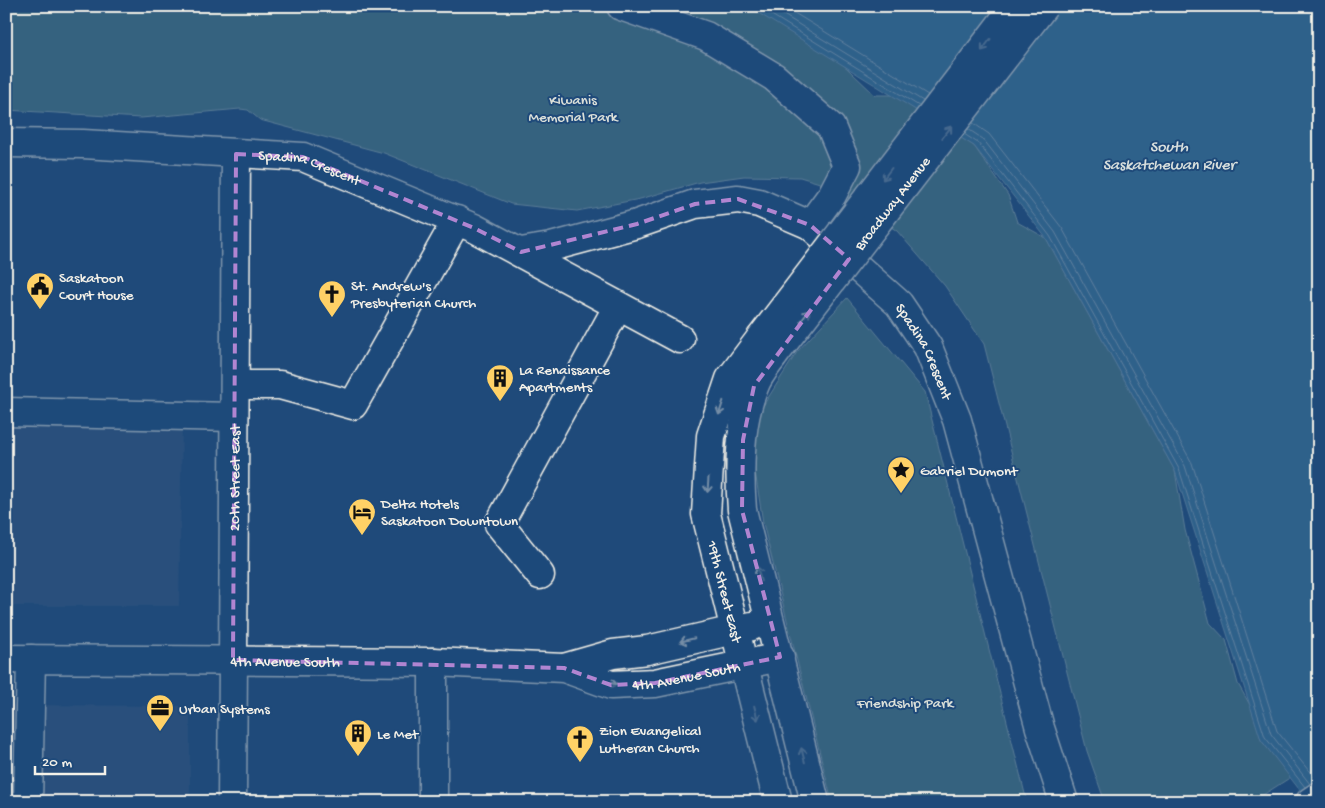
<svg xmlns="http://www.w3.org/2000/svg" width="1325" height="808" viewBox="0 0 1325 808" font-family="'Gochi Hand',sans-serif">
  <rect width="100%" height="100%" fill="#1f4a7a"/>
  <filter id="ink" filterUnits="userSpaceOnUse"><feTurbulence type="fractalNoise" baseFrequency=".02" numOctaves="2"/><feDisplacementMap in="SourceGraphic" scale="10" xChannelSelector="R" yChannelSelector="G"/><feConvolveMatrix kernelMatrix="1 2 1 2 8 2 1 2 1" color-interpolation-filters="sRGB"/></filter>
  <g filter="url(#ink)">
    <g fill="#35557f">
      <polygon points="6,416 182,423 179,606 6,606"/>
      <polygon points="6,705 190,706 190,802 6,802"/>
    </g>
    <g fill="#517e86" stroke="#a2b8b7">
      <polygon points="6,6 763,6 828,50 875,95 897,95 974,146 1008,195 1017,222 1046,238 1175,471 1185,530 1210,623 1226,640 1238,684 1257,717 1261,740 1291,777 1252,802 1105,802 1087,751 984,344 945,286 897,231 833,187 800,177 744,176 700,182 640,199 577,211 511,204 384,153 260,120 248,110 240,109 141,118 6,110"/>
      <polygon points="847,298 925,392 1027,802 832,802 763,523 753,458 761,409 797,352"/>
    </g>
    <polygon fill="#437b9e" stroke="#8aaabc" points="747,6 1319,6 1319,802 1309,802 1261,740 1175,471 1046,238 974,146"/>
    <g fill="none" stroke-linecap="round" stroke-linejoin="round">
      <g stroke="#adc2ca" stroke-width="1">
        <polyline points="757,6 919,106"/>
        <polyline points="769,6 923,101"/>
        <polyline points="783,6 928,95"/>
        <polyline points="973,123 989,134 1062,228 1192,463 1277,731 1317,781"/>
        <polyline points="968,129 983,139 1055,232 1185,466 1271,734 1310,784"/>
        <polyline points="964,134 978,143 1050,236 1179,469 1265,737 1305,787"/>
      </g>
      <g stroke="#f4f1e8" stroke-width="31">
        <g id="minor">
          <polyline points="621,6 706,36 774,77 831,127 847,166 832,195 810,225"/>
          <path id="s1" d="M6 143 83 144 303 157 474 228 680 339"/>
          <path id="s2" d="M521 252 551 247 637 224 695 204 738 199 759 203 810 225 899 304 928 347 957 420 1040 728 1064 802"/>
          <polyline points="236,385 280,385 353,405 457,220"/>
          <polyline points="6,412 234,417"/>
          <polyline points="540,575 499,524 618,306"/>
          <path id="s3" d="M233 660 236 154"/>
          <polyline points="28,802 31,659"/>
          <polyline points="433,802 433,662"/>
          <polyline points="1310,802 1319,796"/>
        </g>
      </g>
      <g stroke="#f4f1e8" stroke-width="31">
        <g id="major">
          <path id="s4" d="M760 339 730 379 711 436 706 514 778 802"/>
          <path d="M775 354C768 364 758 375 754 387 739 423 739 472 742 510L815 802"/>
          <path id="s5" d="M6 659 433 662 564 668 611 685 655 683 780 657"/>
          <polyline points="564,668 613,654 647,650 752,626"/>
          <polyline points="232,802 233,660"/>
        </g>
      </g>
      <use href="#minor" stroke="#1f4a7a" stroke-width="28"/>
      <use href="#major" stroke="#1f4a7a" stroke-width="28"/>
      <g stroke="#f4f1e8" stroke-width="31" stroke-linecap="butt">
        <g id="major-bridge">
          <polyline points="760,339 1015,6"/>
          <path id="s6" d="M775 354 1044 6"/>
        </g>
      </g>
      <use href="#major-bridge" stroke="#1f4a7a" stroke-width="28"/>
    </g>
    <defs><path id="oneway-shaft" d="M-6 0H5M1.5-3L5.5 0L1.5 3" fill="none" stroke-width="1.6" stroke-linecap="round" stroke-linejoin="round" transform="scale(1.25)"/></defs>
    <g stroke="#748da6">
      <use href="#oneway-shaft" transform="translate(986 45) rotate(127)"/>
      <use href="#oneway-shaft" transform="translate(947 132) rotate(-52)"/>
      <use href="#oneway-shaft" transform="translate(887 174) rotate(127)"/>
      <use href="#oneway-shaft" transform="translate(805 316) rotate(-52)"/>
      <use href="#oneway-shaft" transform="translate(721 408) rotate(108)"/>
      <use href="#oneway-shaft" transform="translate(708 485) rotate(94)"/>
      <use href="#oneway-shaft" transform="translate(759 574) rotate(-104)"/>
      <use href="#oneway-shaft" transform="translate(687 640) rotate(166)"/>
      <use href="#oneway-shaft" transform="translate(610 683) rotate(10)"/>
      <use href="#oneway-shaft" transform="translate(756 713) rotate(76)"/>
      <use href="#oneway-shaft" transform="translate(803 755) rotate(-104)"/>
    </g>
  </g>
  <path d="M0 0H1325V808H0ZM236 154 303 157 474 228 521 252 637 224 695 204 738 199 810 225 849 259 754 386 743 440 742 510 780 657 655 683 611 685 564 668 233 660Z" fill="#1f4a7a" fill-opacity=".55" fill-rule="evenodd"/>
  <path fill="none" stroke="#b185d1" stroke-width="4" stroke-dasharray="10 6" stroke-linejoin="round" d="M236 154 303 157 474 228 521 252 637 224 695 204 738 199 810 225 849 259 754 386 743 440 742 510 780 657 655 683 611 685 564 668 233 660Z"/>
  <defs>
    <g id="civic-pin" transform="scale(1.4375)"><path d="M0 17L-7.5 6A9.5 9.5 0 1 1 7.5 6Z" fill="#ffd166" stroke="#1f4a7a"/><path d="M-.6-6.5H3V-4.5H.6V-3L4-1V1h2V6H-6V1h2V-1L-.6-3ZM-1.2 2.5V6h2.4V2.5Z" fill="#111"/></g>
    <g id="church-pin" transform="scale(1.4375)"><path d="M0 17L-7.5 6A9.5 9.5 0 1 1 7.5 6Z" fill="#ffd166" stroke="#1f4a7a"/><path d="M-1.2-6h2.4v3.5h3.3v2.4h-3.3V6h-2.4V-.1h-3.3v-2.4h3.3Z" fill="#111"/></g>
    <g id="building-pin" transform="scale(1.4375)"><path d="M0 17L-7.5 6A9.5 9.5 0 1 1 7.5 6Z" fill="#ffd166" stroke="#1f4a7a"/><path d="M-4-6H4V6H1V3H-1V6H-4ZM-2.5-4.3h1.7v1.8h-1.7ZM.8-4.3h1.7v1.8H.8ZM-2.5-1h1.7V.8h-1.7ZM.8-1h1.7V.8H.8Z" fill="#111"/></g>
    <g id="sight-pin" transform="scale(1.4375)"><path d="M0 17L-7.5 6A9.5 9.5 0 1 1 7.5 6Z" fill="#ffd166" stroke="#1f4a7a"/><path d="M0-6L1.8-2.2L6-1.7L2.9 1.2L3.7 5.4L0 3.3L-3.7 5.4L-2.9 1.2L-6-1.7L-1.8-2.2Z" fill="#111"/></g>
    <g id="hotel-pin" transform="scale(1.4375)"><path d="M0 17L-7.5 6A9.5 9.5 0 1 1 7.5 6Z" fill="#ffd166" stroke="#1f4a7a"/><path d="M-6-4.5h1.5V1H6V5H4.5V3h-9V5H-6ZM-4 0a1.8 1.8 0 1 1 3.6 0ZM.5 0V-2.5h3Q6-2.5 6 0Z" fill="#111"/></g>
    <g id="office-pin" transform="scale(1.4375)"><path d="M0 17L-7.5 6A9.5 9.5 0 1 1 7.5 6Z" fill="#ffd166" stroke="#1f4a7a"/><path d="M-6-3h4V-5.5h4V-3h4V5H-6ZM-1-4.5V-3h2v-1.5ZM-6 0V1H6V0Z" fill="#111"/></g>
  </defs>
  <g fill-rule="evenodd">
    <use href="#civic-pin" x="40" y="286"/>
    <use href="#church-pin" x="332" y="294"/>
    <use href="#building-pin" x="500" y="378"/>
    <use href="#sight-pin" x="901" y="470"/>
    <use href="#hotel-pin" x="362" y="512"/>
    <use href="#office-pin" x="160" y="708"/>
    <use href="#building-pin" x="358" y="733"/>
    <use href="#church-pin" x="580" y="739"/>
  </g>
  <g text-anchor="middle" stroke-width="4" stroke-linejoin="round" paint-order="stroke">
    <g font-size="15" fill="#dce0d9" stroke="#1f4a7a">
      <text x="573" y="104">Kiwanis<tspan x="573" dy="17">Memorial Park</tspan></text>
      <text x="905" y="707">Friendship Park</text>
    </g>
    <g font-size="15" fill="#f4f1e8" stroke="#1f4a7a">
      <text dy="5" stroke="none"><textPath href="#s1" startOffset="306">Spadina Crescent</textPath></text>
      <text dy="5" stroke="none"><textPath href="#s6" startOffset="191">Broadway Avenue</textPath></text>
      <text dy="5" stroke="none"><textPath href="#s2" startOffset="474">Spadina Crescent</textPath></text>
      <text dy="5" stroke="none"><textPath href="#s3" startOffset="182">20th Street East</textPath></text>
      <text dy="5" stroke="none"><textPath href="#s4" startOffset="268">19th Street East</textPath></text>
      <text dy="5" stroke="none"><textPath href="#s5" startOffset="279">4th Avenue South</textPath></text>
      <text dy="5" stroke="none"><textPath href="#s5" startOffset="684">4th Avenue South</textPath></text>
    </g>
    <g font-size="15" fill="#f4f1e8" stroke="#1f4a7a" text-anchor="start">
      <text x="59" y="282">Saskatoon<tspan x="59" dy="17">Court House</tspan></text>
      <text x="351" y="290">St. Andrew's<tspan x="351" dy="17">Presbyterian Church</tspan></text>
      <text x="519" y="374">La Renaissance<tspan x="519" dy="17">Apartments</tspan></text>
      <text x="920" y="475">Gabriel Dumont</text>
      <text x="381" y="508">Delta Hotels<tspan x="381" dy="17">Saskatoon Downtown</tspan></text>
      <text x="179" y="713">Urban Systems</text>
      <text x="599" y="735">Zion Evangelical<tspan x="599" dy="17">Lutheran Church</tspan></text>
      <text x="377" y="738">Le Met</text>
    </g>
    <g font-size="16" font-style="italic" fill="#d9dfdd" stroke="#1f4a7a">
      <text x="1169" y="151">South<tspan x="1169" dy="18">Saskatchewan River</tspan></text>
    </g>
  </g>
  <rect width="1325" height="808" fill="none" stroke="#1f4a7a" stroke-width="25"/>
  <rect x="12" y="12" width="1300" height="783" fill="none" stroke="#f4f1e8" stroke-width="2" filter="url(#ink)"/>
  <path d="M35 766v8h70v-8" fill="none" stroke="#f4f1e8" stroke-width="2.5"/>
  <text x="42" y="766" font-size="15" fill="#f4f1e8" stroke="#1f4a7a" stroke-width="4" paint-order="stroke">20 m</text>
</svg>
